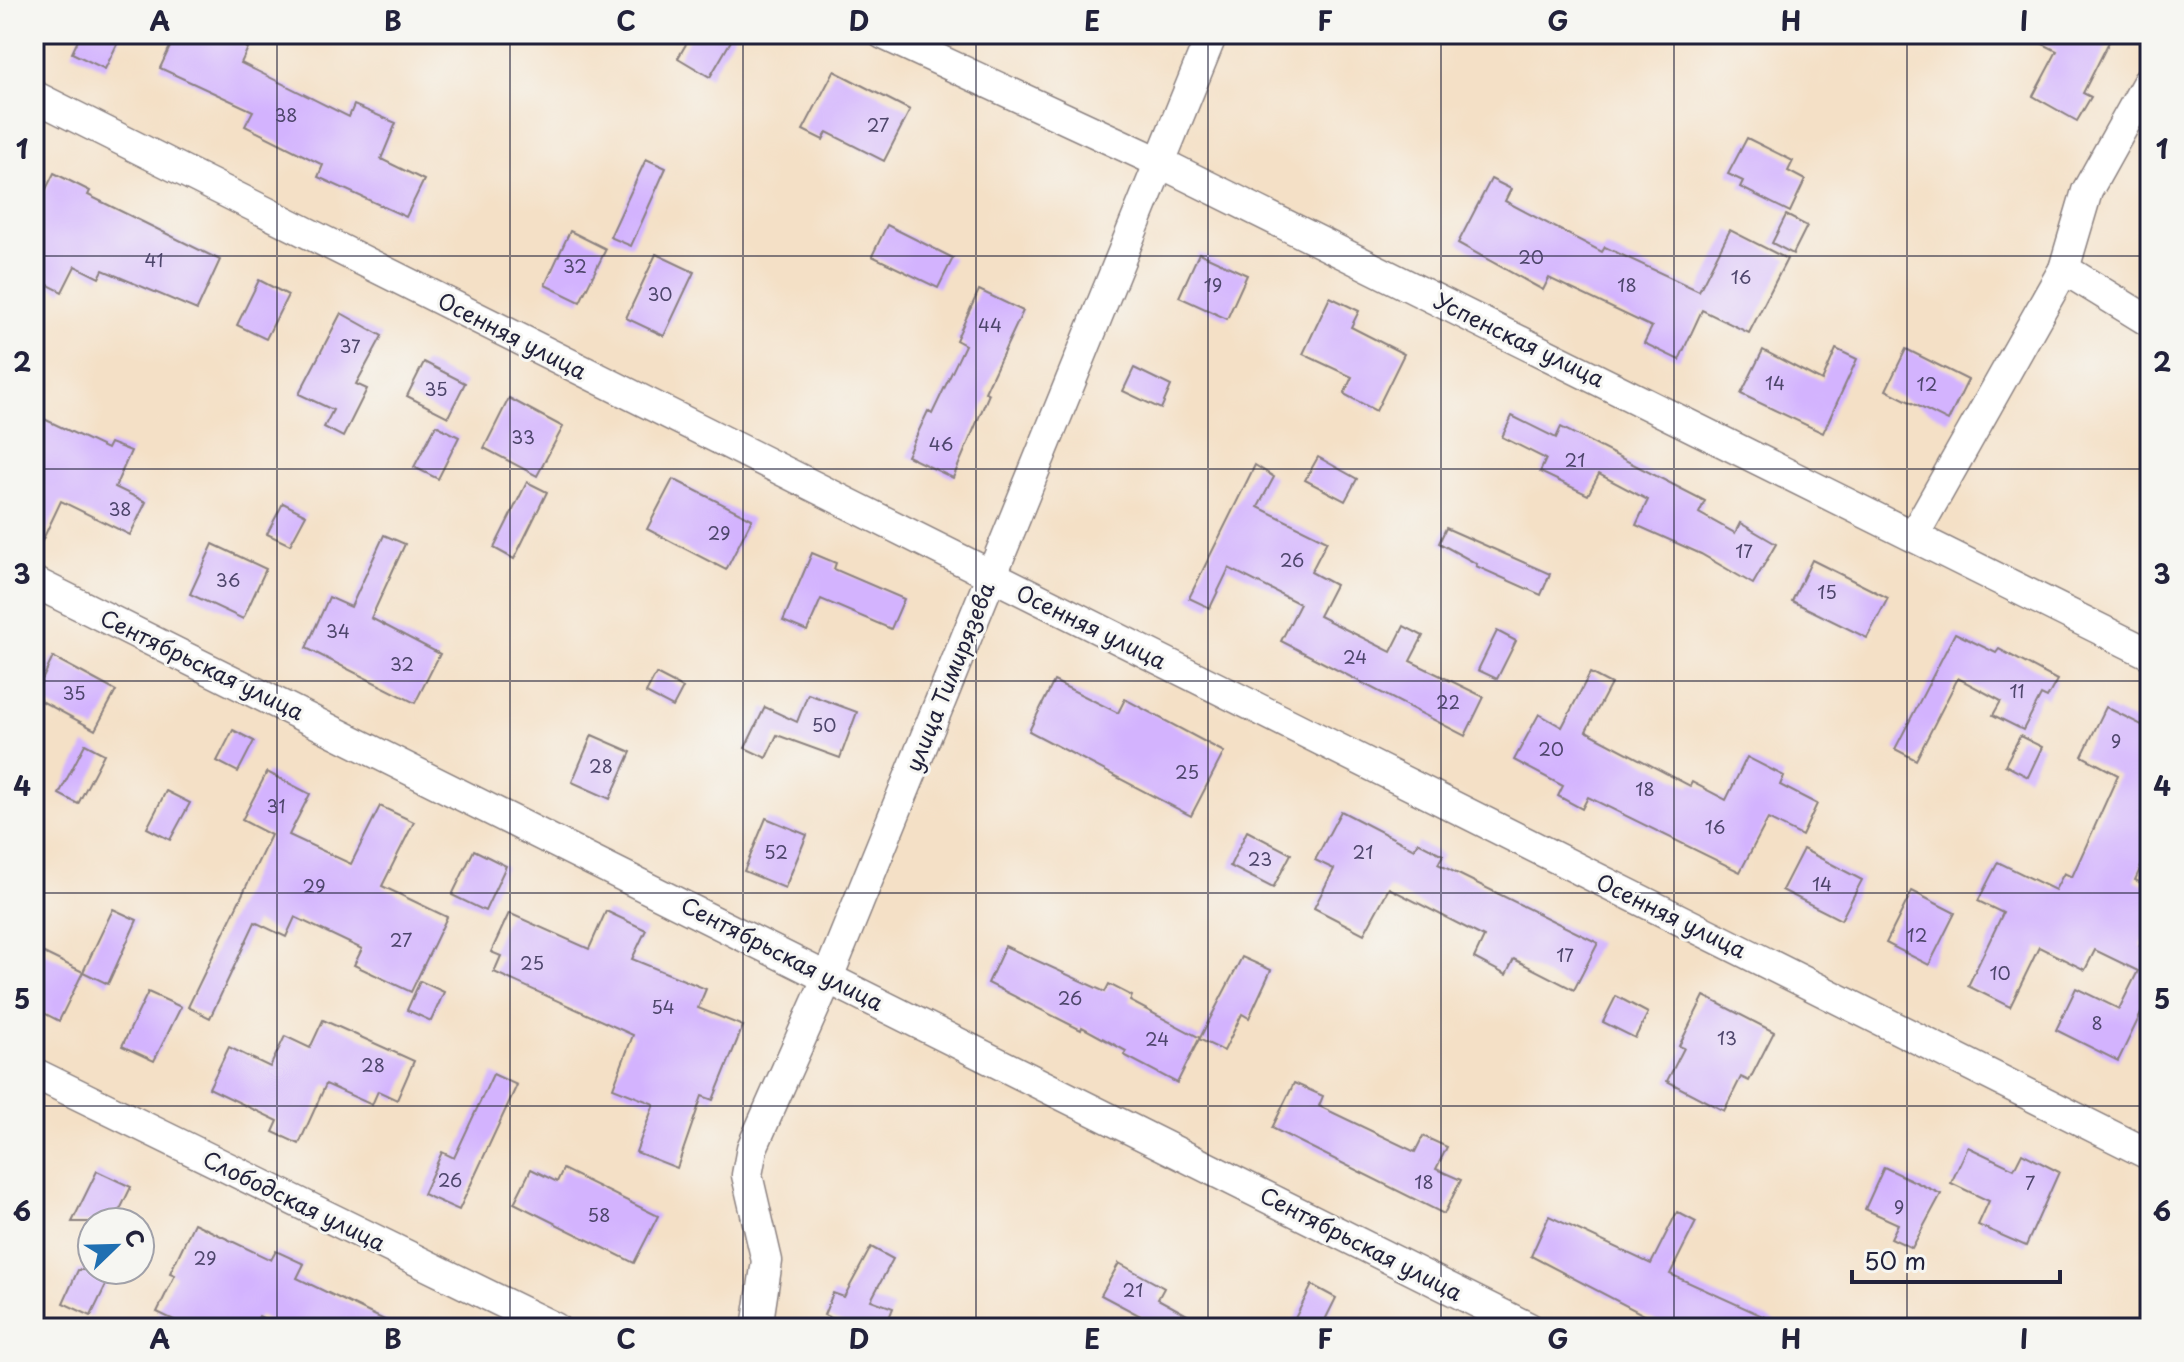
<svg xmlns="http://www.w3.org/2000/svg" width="2184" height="1362" viewBox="0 0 2184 1362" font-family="'Playpen Sans',sans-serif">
  <rect width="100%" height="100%" fill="#f6f6f2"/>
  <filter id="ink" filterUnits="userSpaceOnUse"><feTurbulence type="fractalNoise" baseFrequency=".0125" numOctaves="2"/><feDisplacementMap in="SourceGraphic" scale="16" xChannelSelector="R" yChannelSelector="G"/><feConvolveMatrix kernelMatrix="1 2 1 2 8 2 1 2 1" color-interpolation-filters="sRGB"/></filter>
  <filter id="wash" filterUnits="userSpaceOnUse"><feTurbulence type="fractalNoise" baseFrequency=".006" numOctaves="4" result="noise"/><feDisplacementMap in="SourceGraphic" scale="32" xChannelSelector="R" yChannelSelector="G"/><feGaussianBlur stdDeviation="1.8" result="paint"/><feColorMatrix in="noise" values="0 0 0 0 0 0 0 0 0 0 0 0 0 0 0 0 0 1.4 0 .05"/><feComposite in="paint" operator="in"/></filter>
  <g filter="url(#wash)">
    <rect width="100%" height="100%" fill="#f4e0c6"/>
    <g id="blocks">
      <g fill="#d3b3fe">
        <polygon points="81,34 122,34 105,69 72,53"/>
        <polygon points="176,34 219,34 248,48 241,63 349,117 354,105 396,123 381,159 424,180 406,217 318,177 323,165 245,126 253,111 160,68"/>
        <polygon points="692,34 735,34 710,77 678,58"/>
        <polygon points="2023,34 2113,34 2083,93 2091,97 2077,121 2033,96 2057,51"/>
        <polygon points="834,71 910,110 884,161 827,132 823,140 803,130"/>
        <polygon points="1747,138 1793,161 1788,171 1805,180 1790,212 1740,187 1743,181 1728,174"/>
        <polygon points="646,159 666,168 631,246 610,237"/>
        <polygon points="54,173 90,191 88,195 220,260 197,310 103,270 99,278 75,266 62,292 34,278 34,259 42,242 34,237 34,213"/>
        <polygon points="1491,179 1511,189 1505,201 1602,252 1605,247 1699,291 1730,230 1787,259 1749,333 1702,310 1679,360 1644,343 1652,327 1549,278 1543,290 1458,243"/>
        <polygon points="1786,215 1807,226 1793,254 1772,243"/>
        <polygon points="887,225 953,258 938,288 872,256"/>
        <polygon points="570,231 606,249 580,302 545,285"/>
        <polygon points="1199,253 1247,275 1227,319 1179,297"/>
        <polygon points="656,254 694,272 664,336 626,318"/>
        <polygon points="259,280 288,295 266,339 237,325"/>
        <polygon points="979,290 1023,311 985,392 989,394 953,478 907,456 928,411 932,414 965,345 956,340"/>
        <polygon points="1330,297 1359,311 1351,327 1404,354 1376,411 1344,394 1352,377 1303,354"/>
        <polygon points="341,313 382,336 356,384 367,389 343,437 324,427 333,410 299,394"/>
        <polygon points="1836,349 1857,359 1823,433 1741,394 1763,350 1822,381"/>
        <polygon points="1906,349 1968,380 1948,421 1886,390"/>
        <polygon points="424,362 465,383 448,417 407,396"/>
        <polygon points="1134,368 1171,386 1161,409 1123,391"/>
        <polygon points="509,398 563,427 537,476 484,448"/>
        <polygon points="1512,416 1556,438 1561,427 1705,501 1699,513 1735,533 1740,523 1776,544 1753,584 1701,554 1636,525 1648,500 1599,474 1588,495 1540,472 1546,459 1502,437"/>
        <polygon points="42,418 107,449 110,443 131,451 115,487 146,502 130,535 61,501 34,558 34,436"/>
        <polygon points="436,425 459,437 438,479 414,467"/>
        <polygon points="1318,457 1357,479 1345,501 1305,480"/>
        <polygon points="1255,465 1274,477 1258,507 1327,541 1311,572 1335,585 1319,616 1391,652 1404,626 1423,636 1410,661 1484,697 1465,736 1281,641 1300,604 1229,568 1210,608 1189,598"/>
        <polygon points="673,479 752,519 726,570 647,529"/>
        <polygon points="527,482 547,492 514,559 494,548"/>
        <polygon points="283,503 306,515 290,545 267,534"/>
        <polygon points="1446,528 1550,574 1541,595 1476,566 1477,564 1439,543"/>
        <polygon points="384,535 405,544 371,618 440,654 415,703 306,648 329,597 351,607"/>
        <polygon points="213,544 266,569 243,619 190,594"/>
        <polygon points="812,553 836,563 834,569 904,599 891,629 821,599 807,631 783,621"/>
        <polygon points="1812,560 1888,598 1867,638 1792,601"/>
        <polygon points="1497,631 1516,641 1497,679 1478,670"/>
        <polygon points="1955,633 1996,653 1999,649 2057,680 2047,698 2041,695 2023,730 1993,715 2001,701 1958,678 1916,760 1895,749"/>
        <polygon points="53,657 116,691 95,730 34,697"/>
        <polygon points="1590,673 1611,684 1586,731 1690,786 1692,782 1726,800 1747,757 1784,776 1780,785 1817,804 1802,836 1768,819 1740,872 1588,797 1582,809 1558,796 1563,786 1514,760 1539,714 1562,727"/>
        <polygon points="656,674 683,688 673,707 646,693"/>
        <polygon points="1054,681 1118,713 1125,699 1224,752 1191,816 1029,731"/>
        <polygon points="808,694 857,712 840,758 777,735 766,758 745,748 765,707 797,722"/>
        <polygon points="2106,707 2150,729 2150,847 2135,880 2150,887 2150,927 2140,946 2148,950 2150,946 2150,995 2118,1061 2056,1030 2076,988 2119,1009 2138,971 2095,950 2085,970 2039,947 2010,1007 1968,986 2003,913 1978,901 1998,862 2055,890 2064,873 2072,877 2118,775 2082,756"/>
        <polygon points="233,730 254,741 238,772 217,761"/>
        <polygon points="592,735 631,752 610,799 572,782"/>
        <polygon points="2020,736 2042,747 2028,777 2005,765"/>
        <polygon points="85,744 104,754 78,804 59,794"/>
        <polygon points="267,772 310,794 289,835 351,864 380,806 414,822 382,886 447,917 411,992 354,965 362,949 295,917 286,937 255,922 210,1018 188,1007 271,835 242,820"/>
        <polygon points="166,791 190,803 170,840 147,828"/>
        <polygon points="1341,811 1414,849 1418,842 1443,855 1438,864 1598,943 1574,990 1514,959 1506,975 1474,958 1484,937 1389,888 1364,934 1314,908 1334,869 1315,860"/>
        <polygon points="766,818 807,835 785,888 744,871"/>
        <polygon points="1247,831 1291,854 1273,888 1230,866"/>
        <polygon points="1803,849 1862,880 1841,920 1782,890"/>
        <polygon points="474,850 506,866 485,911 452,895"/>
        <polygon points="1912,891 1955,913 1929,965 1886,943"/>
        <polygon points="113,909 137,920 108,984 83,972"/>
        <polygon points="606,911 646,930 632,959 706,989 698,1008 743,1026 713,1100 702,1096 677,1168 636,1152 654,1104 613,1088 633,1035 494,972 501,956 491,952 509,913 589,949"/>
        <polygon points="1005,946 1105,992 1109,984 1132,996 1130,1001 1200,1038 1242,957 1271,970 1249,1018 1242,1014 1224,1051 1199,1039 1177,1083 1124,1055 1126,1051 1082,1027 1081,1030 988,983"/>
        <polygon points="44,953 83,972 59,1021 34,1008 34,974"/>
        <polygon points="420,981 444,992 431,1021 407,1010"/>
        <polygon points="148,992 181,1007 154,1061 122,1046"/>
        <polygon points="1616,996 1648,1013 1635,1038 1603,1022"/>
        <polygon points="1704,996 1774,1032 1749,1081 1741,1077 1724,1111 1667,1081 1684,1048 1679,1046"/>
        <polygon points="323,1020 414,1061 397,1100 378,1091 372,1105 326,1084 299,1144 273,1132 278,1121 209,1088 229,1047 270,1067 285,1036 310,1048"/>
        <polygon points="493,1074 517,1085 459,1210 423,1194 442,1152 454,1158"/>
        <polygon points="1294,1083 1323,1096 1319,1106 1415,1152 1423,1136 1447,1147 1436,1169 1461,1180 1444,1214 1272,1128"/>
        <polygon points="1968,1147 2014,1169 2022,1153 2059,1172 2026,1246 1978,1225 1989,1201 1951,1183"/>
        <polygon points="1884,1167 1941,1194 1912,1248 1891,1238 1898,1224 1865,1209"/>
        <polygon points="531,1169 557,1182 563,1169 658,1216 634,1263 514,1203"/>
        <polygon points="97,1171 131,1187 114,1222 72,1222"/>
        <polygon points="1677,1212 1696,1222 1670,1274 1789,1328 1669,1328 1531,1256 1549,1216 1651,1264"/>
        <polygon points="194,1223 271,1260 276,1251 304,1264 297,1278 401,1328 283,1328 259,1316 253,1328 174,1328 178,1322 157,1312 175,1275 170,1273"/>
        <polygon points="871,1247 893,1259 871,1300 893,1308 885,1328 854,1328 824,1315 833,1293 844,1297"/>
        <polygon points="1119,1263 1164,1288 1158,1299 1211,1328 1163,1328 1101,1295"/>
        <polygon points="78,1270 113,1270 91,1316 63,1303"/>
        <polygon points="1312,1285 1336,1298 1321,1328 1290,1328"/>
      </g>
    </g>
  </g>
  <g filter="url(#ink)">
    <use href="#blocks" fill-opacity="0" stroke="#8b8180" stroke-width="2"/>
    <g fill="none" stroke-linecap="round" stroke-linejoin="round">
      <g stroke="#8b8180" stroke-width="33">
        <g id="minor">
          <polyline points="883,34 1161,163 2150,654"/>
          <polyline points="34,96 2150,1155"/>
          <polyline points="2064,269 2150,322"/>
          <polyline points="1914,535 2064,269 2087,191 2150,78"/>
          <polyline points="34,582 1529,1328"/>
          <polyline points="34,1073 555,1328"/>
          <polyline points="757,1328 767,1261 747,1175 752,1148 828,977 1212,34"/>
        </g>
      </g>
      <use href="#minor" stroke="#fff" stroke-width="30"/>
    </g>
  </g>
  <path fill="none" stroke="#22223b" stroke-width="2" stroke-opacity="0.55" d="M277 34V1328M510 34V1328M743 34V1328M976 34V1328M1208 34V1328M1441 34V1328M1674 34V1328M1907 34V1328M34 256H2150M34 469H2150M34 681H2150M34 893H2150M34 1106H2150"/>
  <g text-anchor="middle" stroke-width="6" stroke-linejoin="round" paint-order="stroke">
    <g font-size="18" fill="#4e466c">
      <text x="286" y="122">38</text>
      <text x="878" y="132">27</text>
      <text x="1531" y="264">20</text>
      <text x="154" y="267">41</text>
      <text x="575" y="273">32</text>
      <text x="1741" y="284">16</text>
      <text x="1213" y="292">19</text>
      <text x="1627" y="292">18</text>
      <text x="660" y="301">30</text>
      <text x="990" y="332">44</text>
      <text x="350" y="353">37</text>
      <text x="1775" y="390">14</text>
      <text x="1927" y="391">12</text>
      <text x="436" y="396">35</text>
      <text x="523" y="444">33</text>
      <text x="941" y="451">46</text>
      <text x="1575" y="467">21</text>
      <text x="120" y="516">38</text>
      <text x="719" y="540">29</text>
      <text x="1744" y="558">17</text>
      <text x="1292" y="567">26</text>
      <text x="228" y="587">36</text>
      <text x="1827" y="599">15</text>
      <text x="338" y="638">34</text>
      <text x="1355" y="664">24</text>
      <text x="402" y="671">32</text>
      <text x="2017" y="698">11</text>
      <text x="74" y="700">35</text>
      <text x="1448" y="709">22</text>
      <text x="824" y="732">50</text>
      <text x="2116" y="748">9</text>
      <text x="1551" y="756">20</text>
      <text x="601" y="773">28</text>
      <text x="1187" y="779">25</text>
      <text x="1645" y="796">18</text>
      <text x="276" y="813">31</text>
      <text x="1715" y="834">16</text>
      <text x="776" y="859">52</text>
      <text x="1363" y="859">21</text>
      <text x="1260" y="866">23</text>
      <text x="1822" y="891">14</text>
      <text x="314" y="893">29</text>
      <text x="1917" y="942">12</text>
      <text x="401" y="947">27</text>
      <text x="1565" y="962">17</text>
      <text x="532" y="970">25</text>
      <text x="2000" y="980">10</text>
      <text x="1070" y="1005">26</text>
      <text x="663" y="1014">54</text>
      <text x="2097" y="1030">8</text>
      <text x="1727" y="1045">13</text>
      <text x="1157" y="1046">24</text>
      <text x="373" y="1072">28</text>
      <text x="450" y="1187">26</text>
      <text x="1424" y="1189">18</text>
      <text x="2030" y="1190">7</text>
      <text x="1899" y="1214">9</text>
      <text x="599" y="1222">58</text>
      <text x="205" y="1265">29</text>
      <text x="1133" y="1297">21</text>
    </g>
    <g font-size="22" fill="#22223b" stroke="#f6f6f2">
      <text transform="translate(512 336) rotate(27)" y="8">Осенняя улица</text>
      <text transform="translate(1519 340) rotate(26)" y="8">Успенская улица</text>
      <text transform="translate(1091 627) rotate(26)" y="8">Осенняя улица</text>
      <text transform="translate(202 665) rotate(26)" y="8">Сентябрьская улица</text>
      <text transform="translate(950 677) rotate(-68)" y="8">улица Тимирязева</text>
      <text transform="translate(1671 916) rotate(26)" y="8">Осенняя улица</text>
      <text transform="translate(782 954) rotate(27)" y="8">Сентябрьская улица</text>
      <text transform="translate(294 1201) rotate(26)" y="8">Слободская улица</text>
      <text transform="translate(1361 1244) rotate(27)" y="8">Сентябрьская улица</text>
    </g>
  </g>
  <rect width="2184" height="1362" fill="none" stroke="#f6f6f2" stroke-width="88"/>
  <g transform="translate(116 1246) rotate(67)"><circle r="38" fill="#f6f6f2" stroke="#a1a1a9" stroke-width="2"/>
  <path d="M0-6L14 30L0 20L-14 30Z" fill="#1f6fb2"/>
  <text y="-12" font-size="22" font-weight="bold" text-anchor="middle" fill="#22223b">С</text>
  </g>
  <path d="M1852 1270v12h208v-12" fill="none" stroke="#22223b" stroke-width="4"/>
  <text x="1864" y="1270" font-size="24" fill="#22223b" stroke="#f6f6f2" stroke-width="6" paint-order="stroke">50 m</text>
  <rect x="44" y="44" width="2096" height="1274" fill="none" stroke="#22223b" stroke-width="3"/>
  <g font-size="26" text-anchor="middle" font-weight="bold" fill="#22223b">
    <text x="160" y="31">A</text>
    <text x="393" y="31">B</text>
    <text x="626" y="31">C</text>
    <text x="859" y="31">D</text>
    <text x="1092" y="31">E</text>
    <text x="1325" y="31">F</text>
    <text x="1558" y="31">G</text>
    <text x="1791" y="31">H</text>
    <text x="2024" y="31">I</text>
    <text x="22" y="159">1</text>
    <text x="2162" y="159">1</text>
    <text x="22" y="372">2</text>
    <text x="2162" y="372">2</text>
    <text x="22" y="584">3</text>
    <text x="2162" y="584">3</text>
    <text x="22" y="796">4</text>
    <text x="2162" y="796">4</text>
    <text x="22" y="1009">5</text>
    <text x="2162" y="1009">5</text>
    <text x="22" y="1221">6</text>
    <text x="2162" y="1221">6</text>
    <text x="160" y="1349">A</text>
    <text x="393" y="1349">B</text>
    <text x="626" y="1349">C</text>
    <text x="859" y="1349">D</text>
    <text x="1092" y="1349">E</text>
    <text x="1325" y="1349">F</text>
    <text x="1558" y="1349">G</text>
    <text x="1791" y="1349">H</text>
    <text x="2024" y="1349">I</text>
  </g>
</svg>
